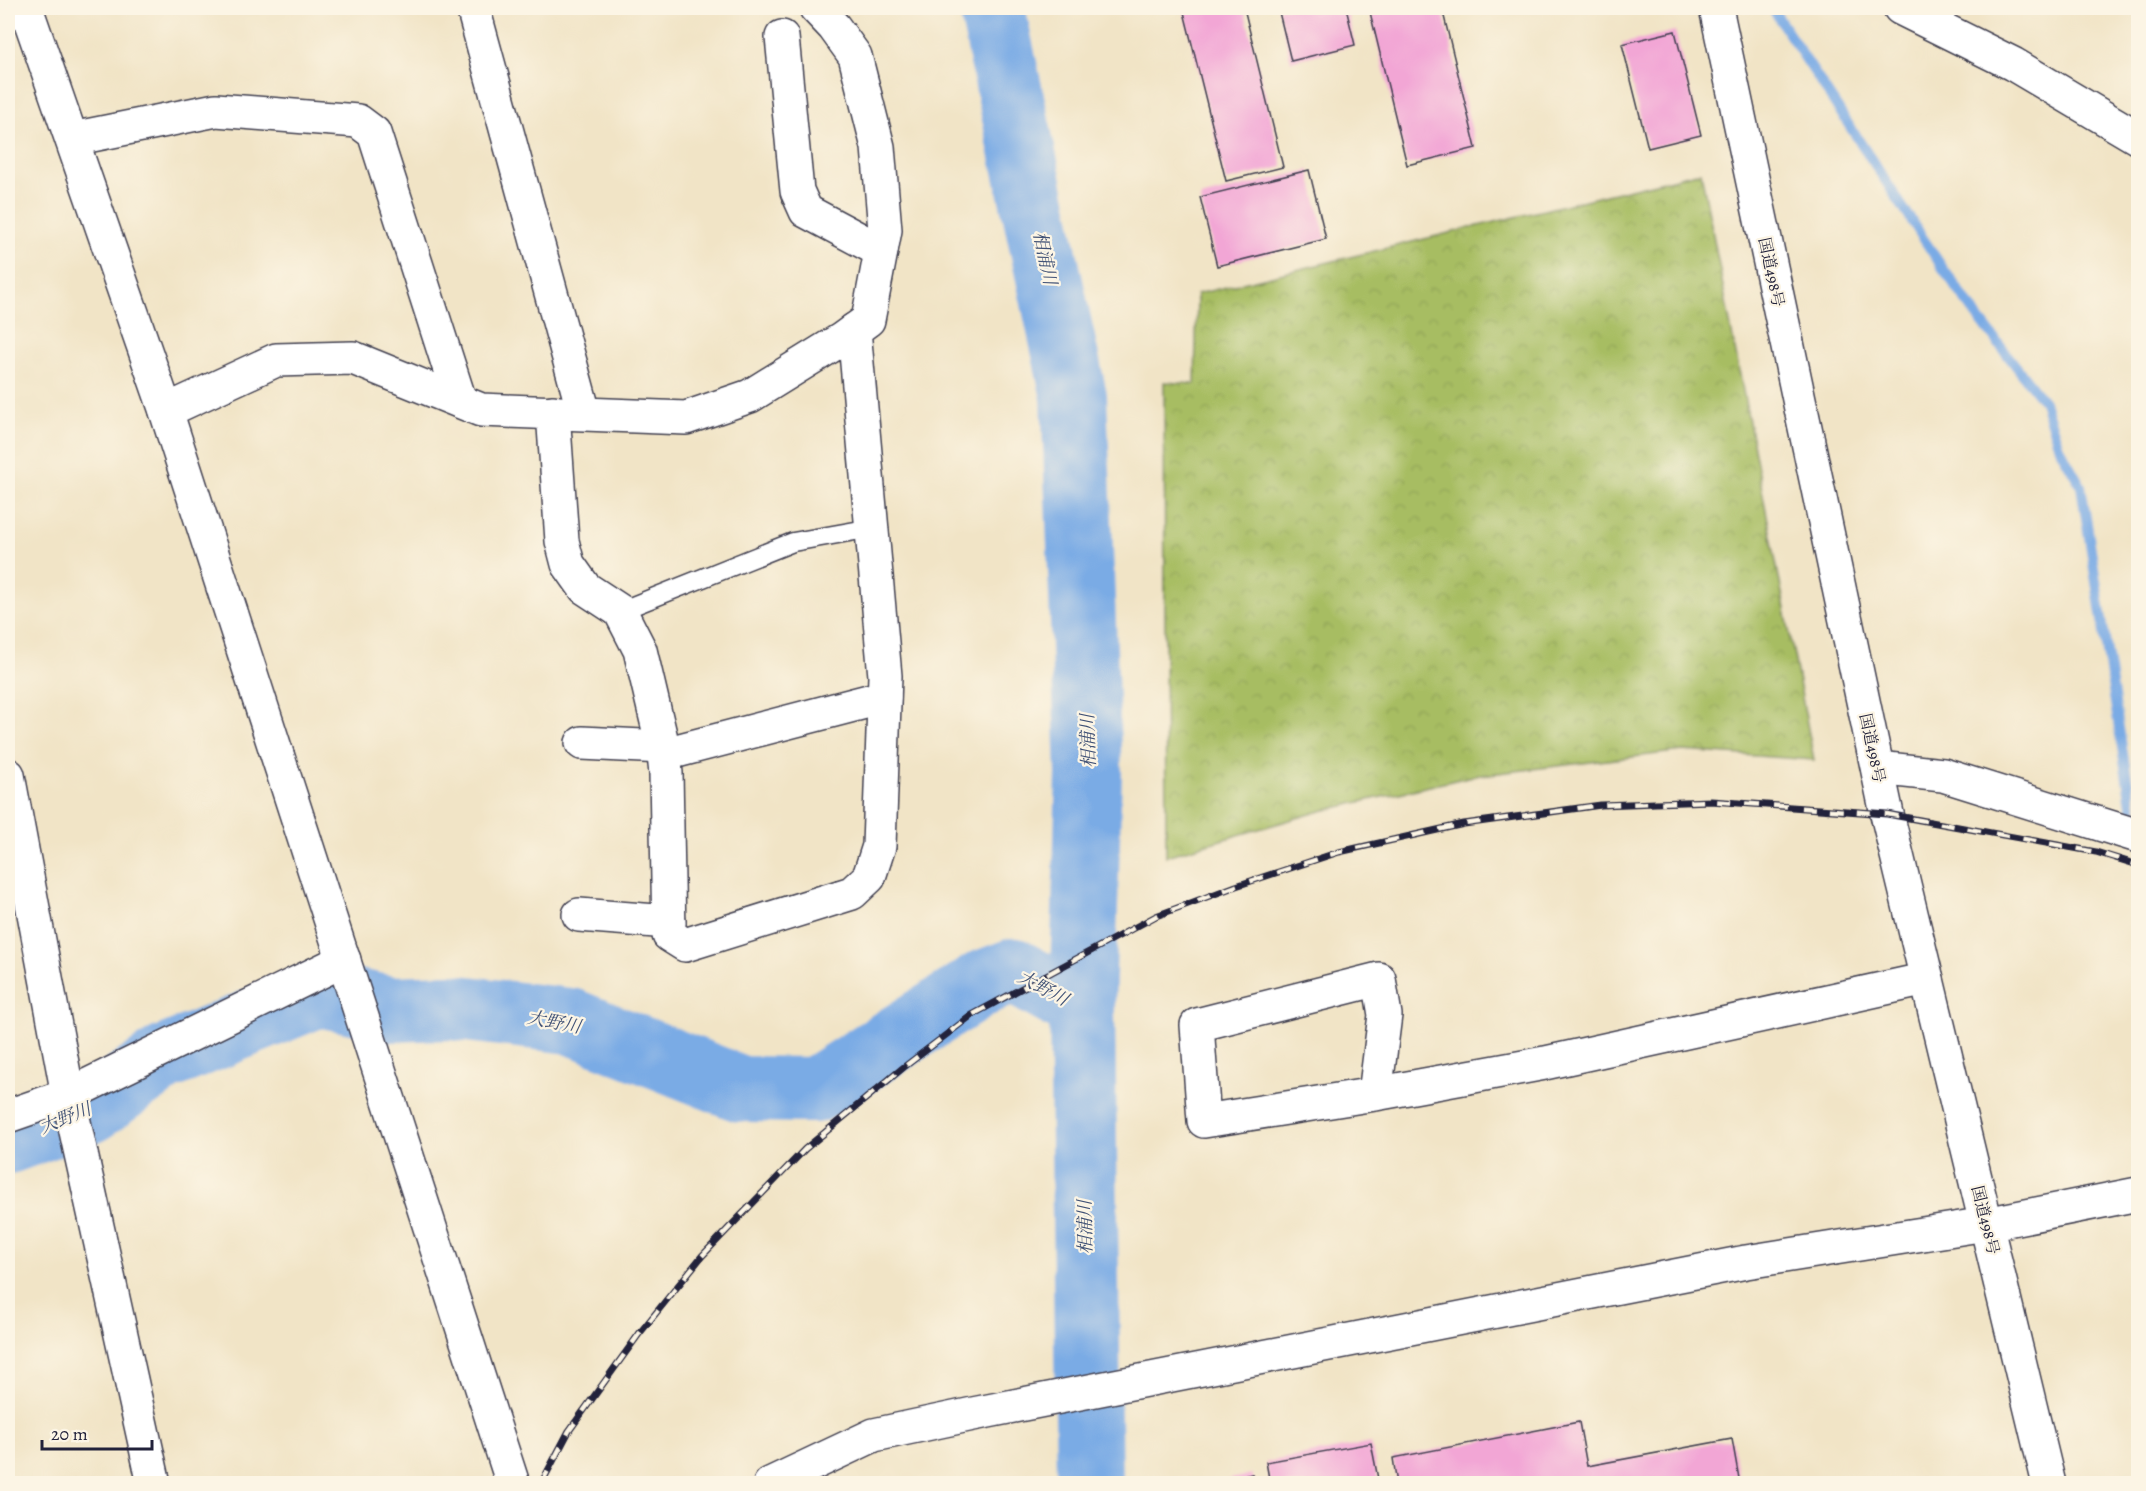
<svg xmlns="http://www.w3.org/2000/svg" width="2146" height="1491" viewBox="0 0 2146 1491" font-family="Alegreya,'Noto Serif JP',serif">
  <defs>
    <pattern id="park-crowns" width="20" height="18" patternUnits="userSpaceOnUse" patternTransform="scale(1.5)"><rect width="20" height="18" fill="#a7bd62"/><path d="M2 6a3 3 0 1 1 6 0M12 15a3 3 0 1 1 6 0" fill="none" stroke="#8fa256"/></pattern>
  </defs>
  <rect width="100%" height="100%" fill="#fcf5e5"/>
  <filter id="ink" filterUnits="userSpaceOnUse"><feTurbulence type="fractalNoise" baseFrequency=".0167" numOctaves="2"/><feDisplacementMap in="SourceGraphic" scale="12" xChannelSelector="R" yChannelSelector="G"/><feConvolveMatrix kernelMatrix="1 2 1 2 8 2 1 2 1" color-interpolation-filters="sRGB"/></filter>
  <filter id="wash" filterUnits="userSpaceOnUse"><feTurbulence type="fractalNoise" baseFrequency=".008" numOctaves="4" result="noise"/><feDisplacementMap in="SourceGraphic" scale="24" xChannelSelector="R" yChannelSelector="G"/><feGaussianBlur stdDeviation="1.35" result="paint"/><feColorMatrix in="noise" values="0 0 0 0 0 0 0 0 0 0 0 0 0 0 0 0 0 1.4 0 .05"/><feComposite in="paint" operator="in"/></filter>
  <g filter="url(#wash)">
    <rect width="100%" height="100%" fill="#f1e4c6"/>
    <polygon fill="url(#park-crowns)" stroke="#64704e" stroke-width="1.5" points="1701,172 1814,760 1683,751 1473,776 1321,811 1166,856 1164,382 1195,384 1197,294"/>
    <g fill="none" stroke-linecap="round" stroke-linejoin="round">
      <polyline stroke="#7aabe5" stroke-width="10" points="1772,8 1942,267 1977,316 2044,402 2059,447 2081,486 2132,811"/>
      <g stroke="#7aabe5" stroke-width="66">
        <polyline points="992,8 1074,396 1089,773 1082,1009 1089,1484"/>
        <polyline points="8,1141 91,1110 165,1058 319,994 391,1009 450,1007 570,1021 741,1089 815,1090 985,982 1014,971 1082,1009"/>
      </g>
    </g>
    <g id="blocks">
      <g fill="#f2a6d5">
        <polygon points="1183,8 1244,8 1283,167 1226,181"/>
        <polygon points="1278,8 1346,8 1355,45 1291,61"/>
        <polygon points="1369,8 1442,8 1476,148 1407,165"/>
        <polygon points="1675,31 1701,135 1648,148 1622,44"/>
        <polygon points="1309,170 1326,239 1217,266 1200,197"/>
        <polygon points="1579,1422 1587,1466 1732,1439 1740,1484 1397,1484 1393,1458"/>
        <polygon points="1371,1443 1379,1484 1270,1484 1266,1462"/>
        <polygon points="1252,1474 1255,1484 1215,1484 1215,1483"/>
      </g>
    </g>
  </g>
  <g filter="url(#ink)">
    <use href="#blocks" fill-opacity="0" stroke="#413f50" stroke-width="1.5"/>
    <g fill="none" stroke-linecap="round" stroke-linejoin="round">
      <g stroke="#413f50" stroke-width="21">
        <polyline id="service" points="620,611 793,542 872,528"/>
      </g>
      <g stroke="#413f50" stroke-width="36">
        <g id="minor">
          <polyline points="473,8 584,413"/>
          <polyline points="1900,8 2013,64 2138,138"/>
          <polyline points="782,37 797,191 806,211 881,251"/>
          <polyline points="72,139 216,110 358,121 374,133 460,401"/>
          <polyline points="166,411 276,360 353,358 481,410 686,418 750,396 842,339 868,320 885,230 878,147 855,56 834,27 816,8"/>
          <polyline points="553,412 562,541 568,564 585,588 620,611 640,650 663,747 666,773 669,935 685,945 852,893 869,877 879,846 885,676 854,330"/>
          <polyline points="582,743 663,747"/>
          <polyline points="665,754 884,697"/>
          <polyline points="1878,768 1943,775 2138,836"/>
          <polyline points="8,775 68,1095 154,1484"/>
          <polyline points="579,915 669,922"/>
          <polyline points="1375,1094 1385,1015 1379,979 1197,1025 1204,1121 1375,1094 1545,1063 1927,979"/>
          <polyline points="8,1116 68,1095 344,960"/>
          <polyline points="770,1484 874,1435 973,1414 1746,1262 1986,1224 2138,1194"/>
        </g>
      </g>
      <g stroke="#413f50" stroke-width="36">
        <polyline id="tertiary" points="26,8 166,411 513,1484"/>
      </g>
      <g stroke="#413f50" stroke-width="36">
        <polyline id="trunk" points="1716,8 1887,814 2049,1484"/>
      </g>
      <use href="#service" stroke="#fff" stroke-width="18"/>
      <use href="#minor" stroke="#fff" stroke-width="33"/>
      <use href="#tertiary" stroke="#fff" stroke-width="33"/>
      <use href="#trunk" stroke="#fff" stroke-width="33"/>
      <g stroke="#22223b" stroke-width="7">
        <polyline id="rail" points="541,1484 569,1431 639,1334 702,1256 805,1149 904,1067 972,1015 1156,916 1236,886 1339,852 1464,824 1601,805 1711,801 1887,814 2096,852 2138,865"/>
      </g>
      <use href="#rail" stroke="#fcf5e5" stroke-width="4.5" stroke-dasharray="14" stroke-linecap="butt"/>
    </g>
  </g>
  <g text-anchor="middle" stroke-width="4.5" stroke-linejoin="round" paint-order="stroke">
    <g font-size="16" fill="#22223b" stroke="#fcf5e5">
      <text transform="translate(1772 272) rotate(78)" y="6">国道498号</text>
      <text transform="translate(1873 748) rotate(78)" y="6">国道498号</text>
      <text transform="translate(1986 1220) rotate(76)" y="6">国道498号</text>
    </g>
    <g font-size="18" font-style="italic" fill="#415276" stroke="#fcf5e5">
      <text transform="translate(1045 258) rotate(78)" y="6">相浦川</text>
      <text transform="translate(1088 741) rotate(-92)" y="6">相浦川</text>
      <text transform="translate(1043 988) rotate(28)" y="6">大野川</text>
      <text transform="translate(554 1022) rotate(11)" y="6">大野川</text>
      <text transform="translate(65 1118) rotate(-22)" y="6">大野川</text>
      <text transform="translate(1085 1227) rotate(-91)" y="6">相浦川</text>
    </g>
  </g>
  <rect width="2146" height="1491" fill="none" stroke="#fcf5e5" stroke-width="30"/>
  <path d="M42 1440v9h110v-9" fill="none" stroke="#22223b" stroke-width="3"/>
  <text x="51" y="1440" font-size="18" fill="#22223b" stroke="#fcf5e5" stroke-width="4.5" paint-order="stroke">20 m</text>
</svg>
